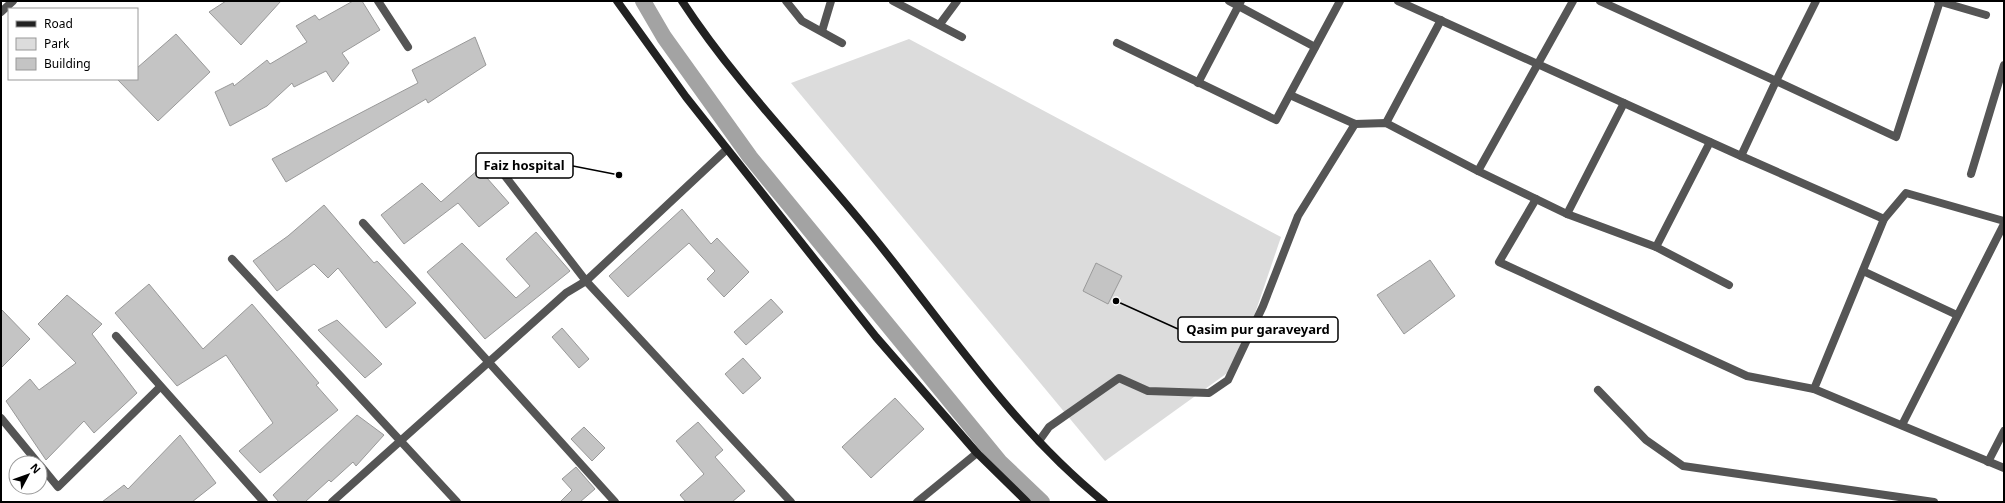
<svg xmlns="http://www.w3.org/2000/svg" width="2005" height="503" viewBox="0 0 2005 503" font-family="'Noto Sans',sans-serif">
  <rect width="100%" height="100%" fill="#fff"/>
  <polygon fill="#dcdcdc" points="909,39 1281,237 1237,366 1105,461 791,83"/>
  <g fill="none" stroke-linecap="round" stroke-linejoin="round">
    <polyline stroke="#a3a3a3" stroke-width="16" points="643,1 664,37 750,157 1000,462 1042,502"/>
  </g>
  <g fill="#c4c4c4" stroke="#999">
    <polygon points="226,1 281,1 241,45 209,12"/>
    <polygon points="353,1 362,1 380,30 342,53 349,63 333,82 326,71 294,87 292,83 267,106 230,126 215,92 233,83 234,86 267,60 270,64 307,42 296,26 315,15 319,20"/>
    <polygon points="176,34 210,72 158,121 117,79 137,79 137,68"/>
    <polygon points="475,37 486,65 428,103 426,99 286,182 272,159 418,83 412,70"/>
    <polygon points="479,169 509,203 479,227 458,203 404,244 381,215 422,183 441,202"/>
    <polygon points="324,205 374,263 377,261 416,303 386,328 338,268 328,278 314,264 277,291 253,261 288,236"/>
    <polygon points="682,209 711,244 717,238 749,272 724,297 707,279 715,271 689,243 628,297 609,276"/>
    <polygon points="536,232 570,271 485,339 427,272 462,243 516,298 530,286 506,259"/>
    <polygon points="1430,260 1455,296 1404,334 1377,295"/>
    <polygon points="1096,263 1122,276 1108,304 1083,291"/>
    <polygon points="149,284 203,349 252,304 319,383 316,385 338,410 260,473 239,451 273,423 226,355 177,386 115,313"/>
    <polygon points="67,295 102,324 92,334 137,393 94,433 84,421 46,460 6,401 30,379 39,390 76,363 38,324"/>
    <polygon points="771,299 783,312 746,345 734,332"/>
    <polygon points="1,309 30,339 1,368"/>
    <polygon points="337,320 382,364 365,378 318,330"/>
    <polygon points="562,328 589,359 579,368 552,337"/>
    <polygon points="743,358 761,378 743,394 725,374"/>
    <polygon points="895,398 924,429 871,478 842,447"/>
    <polygon points="357,415 384,435 356,466 353,462 331,482 329,480 305,502 279,502 273,495"/>
    <polygon points="698,422 723,450 715,457 745,491 732,502 686,502 680,495 704,474 676,441"/>
    <polygon points="584,427 605,448 592,461 571,439"/>
    <polygon points="180,435 216,483 192,502 102,502 124,485 128,489"/>
    <polygon points="576,467 595,489 580,502 560,502 572,490 562,479"/>
  </g>
  <g fill="none" stroke-linecap="round" stroke-linejoin="round">
    <g stroke="#555" stroke-width="8">
      <polyline points="378,1 408,47"/>
      <polyline points="786,1 802,21 842,43"/>
      <polyline points="893,1 962,37"/>
      <polyline points="1229,1 1315,47"/>
      <polyline points="1398,1 1741,156 1776,81 1600,1"/>
      <polyline points="1573,1 1478,171 1567,214 1656,247 1729,285"/>
      <polyline points="1816,1 1776,81 1896,137 1940,1"/>
      <polyline points="1938,1 1986,15"/>
      <polyline points="1,12 13,1"/>
      <polyline points="940,24 957,1"/>
      <polyline points="822,31 831,1"/>
      <polyline points="1117,43 1276,120 1340,1"/>
      <polyline points="1198,83 1241,1"/>
      <polyline points="1290,95 1355,124 1386,123 1478,171"/>
      <polyline points="1386,123 1441,20"/>
      <polyline points="1741,156 1884,219"/>
      <polyline points="495,163 586,281 727,149"/>
      <polyline points="1971,174 2004,65"/>
      <polyline points="1536,199 1499,262 1747,376 1814,389"/>
      <polyline points="1567,214 1624,103"/>
      <polyline points="2004,221 1906,193 1884,219 1814,389 2004,468"/>
      <polyline points="363,223 615,502"/>
      <polyline points="1656,247 1710,142"/>
      <polyline points="232,259 457,502"/>
      <polyline points="1863,271 1957,315"/>
      <polyline points="116,336 264,502"/>
      <polyline points="1598,390 1646,440 1683,466 1934,502"/>
      <polyline points="1,418 38,463"/>
      <polyline points="1902,425 2004,224"/>
      <polyline points="1039,441 1049,427 1119,378 1148,391 1209,393 1228,380 1263,306 1298,216 1355,124"/>
      <polyline points="1988,462 2004,431"/>
      <polyline points="40,465 58,487 160,387"/>
      <polyline points="332,502 566,293 586,281 791,502"/>
      <polyline points="917,502 977,453"/>
    </g>
    <g stroke="#222" stroke-width="8">
      <polyline points="617,1 686,97 876,337 977,453 1027,502"/>
      <path d="M682 1C737 85 808 156 871 234 946 326 1011 427 1104 502"/>
    </g>
  </g>
  <path fill="none" stroke="#000" stroke-width="1.5" d="M619 175L573 166M1116 301L1178 329"/>
  <g fill="#000" stroke="#fff" stroke-width="1.5">
    <circle cx="619" cy="175" r="4"/>
    <circle cx="1116" cy="301" r="4"/>
  </g>
  <g fill="#fff" stroke="#000" stroke-width="1.5">
    <rect x="476" y="153" width="97" height="25" rx="4"/>
    <rect x="1178" y="317" width="160" height="25" rx="4"/>
  </g>
  <g font-size="13" text-anchor="middle" font-weight="bold" fill="#000">
    <text x="524" y="170">Faiz hospital</text>
    <text x="1258" y="334">Qasim pur garaveyard</text>
  </g>
  <rect width="2005" height="503" fill="none" stroke="#000000" stroke-width="4"/>
  <rect x="8" y="8" width="130" height="72" fill="#ffffff" stroke="#999999"/>
  <rect x="16" y="21" width="20" height="6" fill="#222222" stroke="#999999"/>
  <text x="44" y="28" font-size="12" fill="#000000">Road</text>
  <rect x="16" y="38" width="20" height="12" fill="#dcdcdc" stroke="#999999"/>
  <text x="44" y="48" font-size="12" fill="#000000">Park</text>
  <rect x="16" y="58" width="20" height="12" fill="#c4c4c4" stroke="#999999"/>
  <text x="44" y="68" font-size="12" fill="#000000">Building</text>
  <g transform="translate(28 475) rotate(49)"><circle r="19" fill="#ffffff" stroke="#999999"/>
  <path d="M0-3L7 15L0 10L-7 15Z" fill="#000000"/>
  <text y="-6" font-size="11" font-weight="bold" text-anchor="middle" fill="#000000">N</text>
  </g>
</svg>
